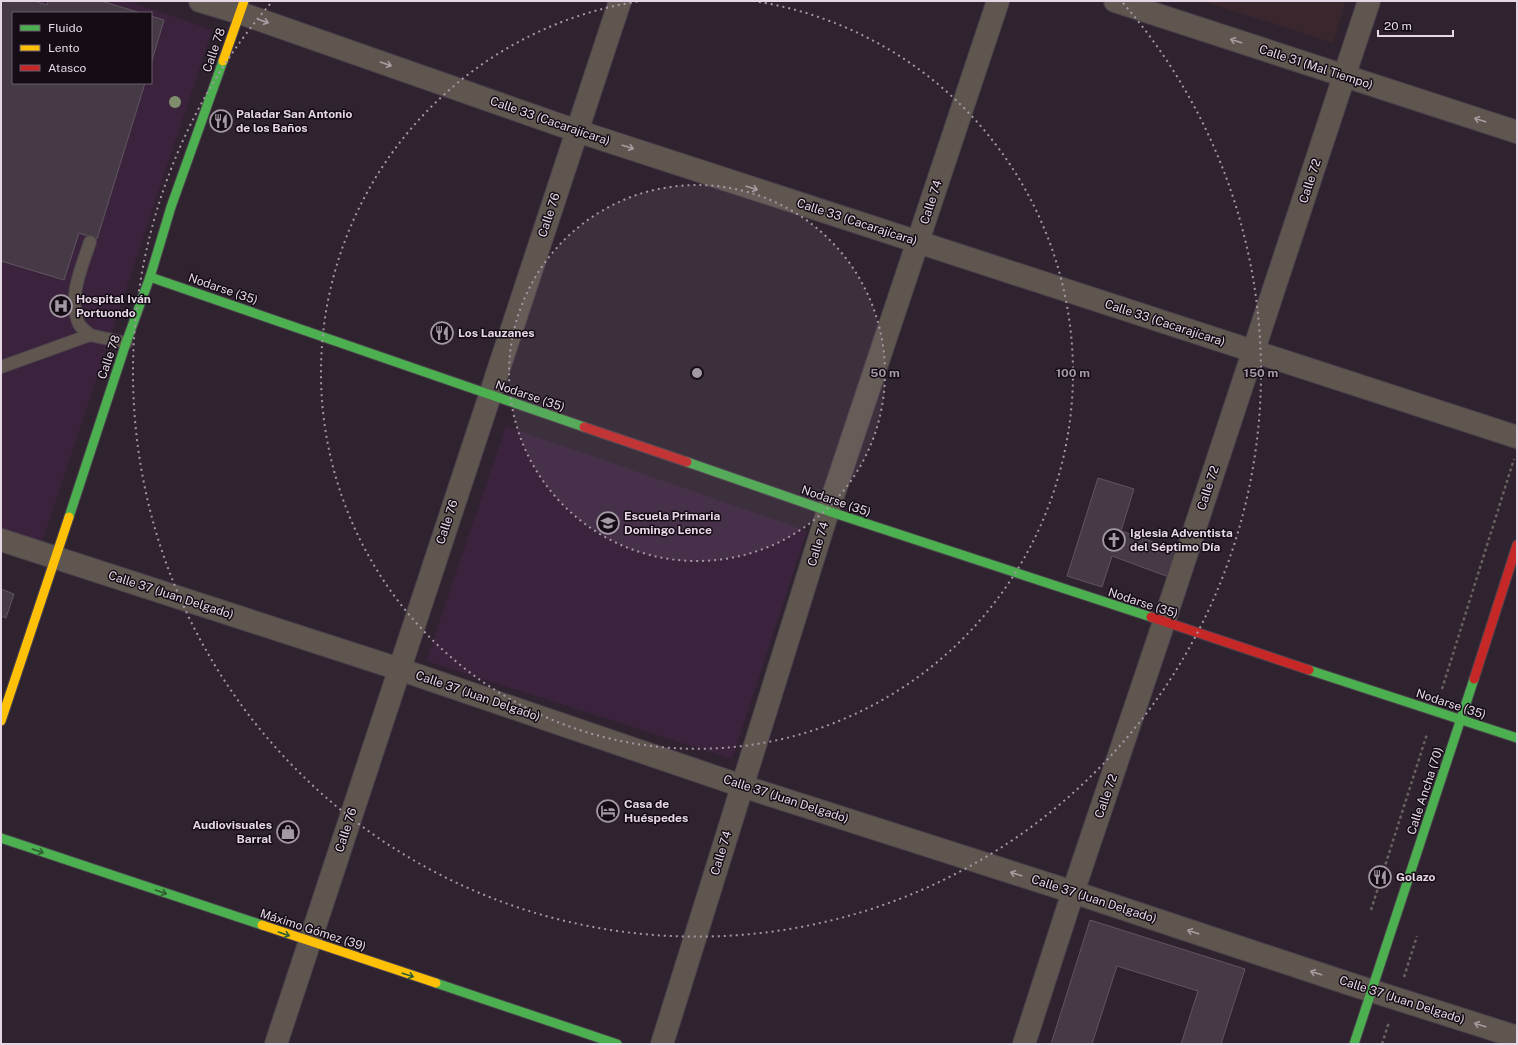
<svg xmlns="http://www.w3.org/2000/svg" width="1518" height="1045" viewBox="0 0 1518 1045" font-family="'Public Sans',sans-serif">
  <rect width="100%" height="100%" fill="#2e232f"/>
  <polygon fill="#39272d" points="1202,1 1346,1 1333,43"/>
  <g fill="#3b233d" fill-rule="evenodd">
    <path d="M1 1H128L212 30 42 543 1 530ZM13 13H151V83H13Z"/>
    <polygon points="506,426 807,531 732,759 426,661"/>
  </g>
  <g fill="#453a46" stroke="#605660">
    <polygon points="1,1 34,1 47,5 48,1 101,1 141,13 13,13 13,83 145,83 97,239 79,233 64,280 1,261"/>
    <polygon points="151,16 164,20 151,64"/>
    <polygon points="1098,478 1134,489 1121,531 1177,550 1169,577 1112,556 1102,587 1067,576"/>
    <polygon points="1,589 14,594 6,618 1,616"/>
    <polygon points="1090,920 1245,969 1221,1044 1181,1044 1198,991 1117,966 1092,1044 1051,1044"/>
  </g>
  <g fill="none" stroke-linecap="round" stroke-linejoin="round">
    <g stroke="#4a414b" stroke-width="14">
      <g id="lane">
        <path d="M90 242C82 267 67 298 79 324 81 328 87 332 90 335"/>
        <polyline points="1,367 90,335 126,343"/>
      </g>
    </g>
    <g stroke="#4a414b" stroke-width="24">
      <g id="street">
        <polyline points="200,1 240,13 577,131 1517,437"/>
        <polyline points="1115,1 1517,132"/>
        <polyline points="1,540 399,669 742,786 1073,892 1347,983 1517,1037"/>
        <polyline points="276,1044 620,1"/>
        <polyline points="662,1044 828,511 998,1"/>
        <polyline points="1024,1044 1073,892 1164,622 1369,1"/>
      </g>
    </g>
    <g stroke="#4a414b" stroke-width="11">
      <g id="fast">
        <polyline points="150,277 584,427"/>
        <polyline points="687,462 828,511 1151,617"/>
        <polyline points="69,517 126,343 150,277 171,207 223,61"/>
        <polyline points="1309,670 1517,738"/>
        <polyline points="1,838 262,925"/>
        <polyline points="436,983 617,1044"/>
        <polyline points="1354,1044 1474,679"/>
      </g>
    </g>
    <g stroke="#4a414b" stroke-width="11">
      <g id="slow">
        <polyline points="223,61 244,1"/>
        <polyline points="1,721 69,517"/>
        <polyline points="262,925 436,983"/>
      </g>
    </g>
    <g stroke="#4a414b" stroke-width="11">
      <g id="jam">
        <polyline points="584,427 687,462"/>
        <polyline points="1151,617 1309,670"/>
        <polyline points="1474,679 1517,545"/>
      </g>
    </g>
    <g stroke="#69625f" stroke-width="2.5" stroke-dasharray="3 3" stroke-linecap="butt">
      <polyline points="1442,689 1514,459"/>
      <polyline points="1371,910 1427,734"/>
      <polyline points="1404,977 1417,936"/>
      <polyline points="1382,1044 1389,1022"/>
    </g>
    <use href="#lane" stroke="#5e564f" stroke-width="12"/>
    <use href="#street" stroke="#5e564f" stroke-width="22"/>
    <use href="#fast" stroke="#4caf50" stroke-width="9"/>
    <use href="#slow" stroke="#ffc107" stroke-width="9"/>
    <use href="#jam" stroke="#c62828" stroke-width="9"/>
  </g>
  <circle fill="#808e6e" cx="175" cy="102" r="6"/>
  <defs><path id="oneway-shaft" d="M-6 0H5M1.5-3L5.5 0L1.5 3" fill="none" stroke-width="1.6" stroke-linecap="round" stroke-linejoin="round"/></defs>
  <g stroke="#a89da2">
    <use href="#oneway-shaft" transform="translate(263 21) rotate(19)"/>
    <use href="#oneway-shaft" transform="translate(1236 41) rotate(-162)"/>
    <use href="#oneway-shaft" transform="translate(386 64) rotate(19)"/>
    <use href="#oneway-shaft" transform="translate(1480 120) rotate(-162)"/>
    <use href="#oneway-shaft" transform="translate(628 147) rotate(18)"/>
    <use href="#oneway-shaft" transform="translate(752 188) rotate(18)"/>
    <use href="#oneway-shaft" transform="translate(1016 874) rotate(-162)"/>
    <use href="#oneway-shaft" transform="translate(1193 932) rotate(-162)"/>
    <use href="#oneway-shaft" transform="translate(1316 973) rotate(-162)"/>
    <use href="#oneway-shaft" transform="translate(1480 1025) rotate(-162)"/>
  </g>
  <g stroke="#305e33">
    <use href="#oneway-shaft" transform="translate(38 851) rotate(19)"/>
    <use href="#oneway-shaft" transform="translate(161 892) rotate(19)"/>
    <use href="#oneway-shaft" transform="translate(284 934) rotate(19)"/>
    <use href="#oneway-shaft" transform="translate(408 975) rotate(18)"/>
  </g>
  <circle cx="697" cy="373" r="188" fill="#a598a5" fill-opacity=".12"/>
  <g fill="none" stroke="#a598a5" stroke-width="2" stroke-dasharray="2 4">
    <circle cx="697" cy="373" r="188"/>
    <path d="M753 1A376 376 0 1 1 641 1"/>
    <path d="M1123 3A564 564 0 1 1 271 3"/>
  </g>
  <defs>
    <g id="restaurant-ring" transform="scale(1.15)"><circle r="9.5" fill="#150c16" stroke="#a598a5" stroke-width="1.5"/><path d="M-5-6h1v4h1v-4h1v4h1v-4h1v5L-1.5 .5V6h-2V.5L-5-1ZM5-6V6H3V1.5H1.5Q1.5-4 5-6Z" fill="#a598a5"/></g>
    <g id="hospital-ring" transform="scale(1.15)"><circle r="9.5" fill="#150c16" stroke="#a598a5" stroke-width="1.5"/><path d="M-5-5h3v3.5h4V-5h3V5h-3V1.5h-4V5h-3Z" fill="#a598a5"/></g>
    <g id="school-ring" transform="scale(1.15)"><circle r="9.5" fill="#150c16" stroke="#a598a5" stroke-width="1.5"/><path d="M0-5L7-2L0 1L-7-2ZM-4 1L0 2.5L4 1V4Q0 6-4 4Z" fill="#a598a5"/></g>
    <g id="church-ring" transform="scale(1.15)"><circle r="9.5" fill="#150c16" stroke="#a598a5" stroke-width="1.5"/><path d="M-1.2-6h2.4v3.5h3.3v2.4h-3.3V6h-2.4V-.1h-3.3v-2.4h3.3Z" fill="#a598a5"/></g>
    <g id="hotel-ring" transform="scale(1.15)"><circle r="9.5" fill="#150c16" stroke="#a598a5" stroke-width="1.5"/><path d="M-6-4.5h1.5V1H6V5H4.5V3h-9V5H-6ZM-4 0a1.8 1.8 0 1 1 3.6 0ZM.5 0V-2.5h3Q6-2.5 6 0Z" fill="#a598a5"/></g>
    <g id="shop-ring" transform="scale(1.15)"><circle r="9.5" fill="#150c16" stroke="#a598a5" stroke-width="1.5"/><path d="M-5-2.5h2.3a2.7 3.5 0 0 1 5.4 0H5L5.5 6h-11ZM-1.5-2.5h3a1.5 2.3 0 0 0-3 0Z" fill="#a598a5"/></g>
  </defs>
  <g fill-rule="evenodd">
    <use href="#restaurant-ring" x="221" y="121"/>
    <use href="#hospital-ring" x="61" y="306"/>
    <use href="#restaurant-ring" x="442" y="333"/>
    <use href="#school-ring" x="608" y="523"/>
    <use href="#church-ring" x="1114" y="540"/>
    <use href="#hotel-ring" x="608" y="811"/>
    <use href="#shop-ring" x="288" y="832"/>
    <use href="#restaurant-ring" x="1380" y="877"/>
  </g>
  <g text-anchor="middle" stroke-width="3" stroke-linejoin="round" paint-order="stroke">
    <g font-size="12" fill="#e5d7e5" stroke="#150c16">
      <text transform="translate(214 50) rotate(-71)" y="4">Calle 78</text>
      <text transform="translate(1316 67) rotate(18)" y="4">Calle 31 (Mal Tiempo)</text>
      <text transform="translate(550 121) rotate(19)" y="4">Calle 33 (Cacarajícara)</text>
      <text transform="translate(1310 181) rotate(-72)" y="4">Calle 72</text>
      <text transform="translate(931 202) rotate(-72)" y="4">Calle 74</text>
      <text transform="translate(549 215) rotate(-72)" y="4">Calle 76</text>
      <text transform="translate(857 222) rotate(18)" y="4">Calle 33 (Cacarajícara)</text>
      <text transform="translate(223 289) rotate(19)" y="4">Nodarse (35)</text>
      <text transform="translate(1165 323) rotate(18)" y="4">Calle 33 (Cacarajícara)</text>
      <text transform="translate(109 357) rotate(-71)" y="4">Calle 78</text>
      <text transform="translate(530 396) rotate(19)" y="4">Nodarse (35)</text>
      <text transform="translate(1208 488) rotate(-72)" y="4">Calle 72</text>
      <text transform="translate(836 501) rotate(19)" y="4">Nodarse (35)</text>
      <text transform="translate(447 522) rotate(-72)" y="4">Calle 76</text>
      <text transform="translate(818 544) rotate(-73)" y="4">Calle 74</text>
      <text transform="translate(171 595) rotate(18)" y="4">Calle 37 (Juan Delgado)</text>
      <text transform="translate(1143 603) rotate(18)" y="4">Nodarse (35)</text>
      <text transform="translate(478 696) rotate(19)" y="4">Calle 37 (Juan Delgado)</text>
      <text transform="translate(1451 704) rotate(18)" y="4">Nodarse (35)</text>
      <text transform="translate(1425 791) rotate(-72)" y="4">Calle Ancha (70)</text>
      <text transform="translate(1106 796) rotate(-71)" y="4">Calle 72</text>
      <text transform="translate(786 799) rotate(18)" y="4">Calle 37 (Juan Delgado)</text>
      <text transform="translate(346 830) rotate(-72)" y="4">Calle 76</text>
      <text transform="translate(721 853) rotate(-73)" y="4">Calle 74</text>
      <text transform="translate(1094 899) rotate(18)" y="4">Calle 37 (Juan Delgado)</text>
      <text transform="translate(313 930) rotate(18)" y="4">Máximo Gómez (39)</text>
      <text transform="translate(1402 1000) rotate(18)" y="4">Calle 37 (Juan Delgado)</text>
    </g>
    <g font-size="12" font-weight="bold" fill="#e5d7e5" stroke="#150c16" text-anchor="start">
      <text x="236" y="118">Paladar San Antonio<tspan x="236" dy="14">de los Baños</tspan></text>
      <text x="76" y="303">Hospital Iván<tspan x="76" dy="14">Portuondo</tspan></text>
      <text x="458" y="337">Los Lauzanes</text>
      <text x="624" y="520">Escuela Primaria<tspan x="624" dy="14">Domingo Lence</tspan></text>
      <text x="1130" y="537">Iglesia Adventista<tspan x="1130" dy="14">del Séptimo Día</tspan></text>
      <text x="624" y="808">Casa de<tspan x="624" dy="14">Huéspedes</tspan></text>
      <text x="272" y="829" text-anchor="end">Audiovisuales<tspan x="272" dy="14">Barral</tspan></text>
      <text x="1396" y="881">Golazo</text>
    </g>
  </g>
  <circle cx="697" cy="373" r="6" fill="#a598a5" stroke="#150c16" stroke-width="2"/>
  <g font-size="12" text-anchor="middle" font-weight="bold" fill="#a598a5" stroke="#150c16" stroke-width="3" stroke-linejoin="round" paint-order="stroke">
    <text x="885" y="377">50 m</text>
    <text x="1073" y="377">100 m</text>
    <text x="1261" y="377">150 m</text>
  </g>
  <rect width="1518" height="1045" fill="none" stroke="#e5d7e5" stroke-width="4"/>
  <rect x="12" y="12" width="140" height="72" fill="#150c16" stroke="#685d69"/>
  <rect x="20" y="25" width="20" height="6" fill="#4caf50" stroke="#685d69"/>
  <text x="48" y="32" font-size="12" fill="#e5d7e5">Fluido</text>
  <rect x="20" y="45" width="20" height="6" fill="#ffc107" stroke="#685d69"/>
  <text x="48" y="52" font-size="12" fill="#e5d7e5">Lento</text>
  <rect x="20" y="65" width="20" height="6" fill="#c62828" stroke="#685d69"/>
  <text x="48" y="72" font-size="12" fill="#e5d7e5">Atasco</text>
  <path d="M1378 30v6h75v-6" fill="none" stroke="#e5d7e5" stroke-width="2"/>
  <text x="1384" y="30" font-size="12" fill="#e5d7e5" stroke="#150c16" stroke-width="3" paint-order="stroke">20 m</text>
</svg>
